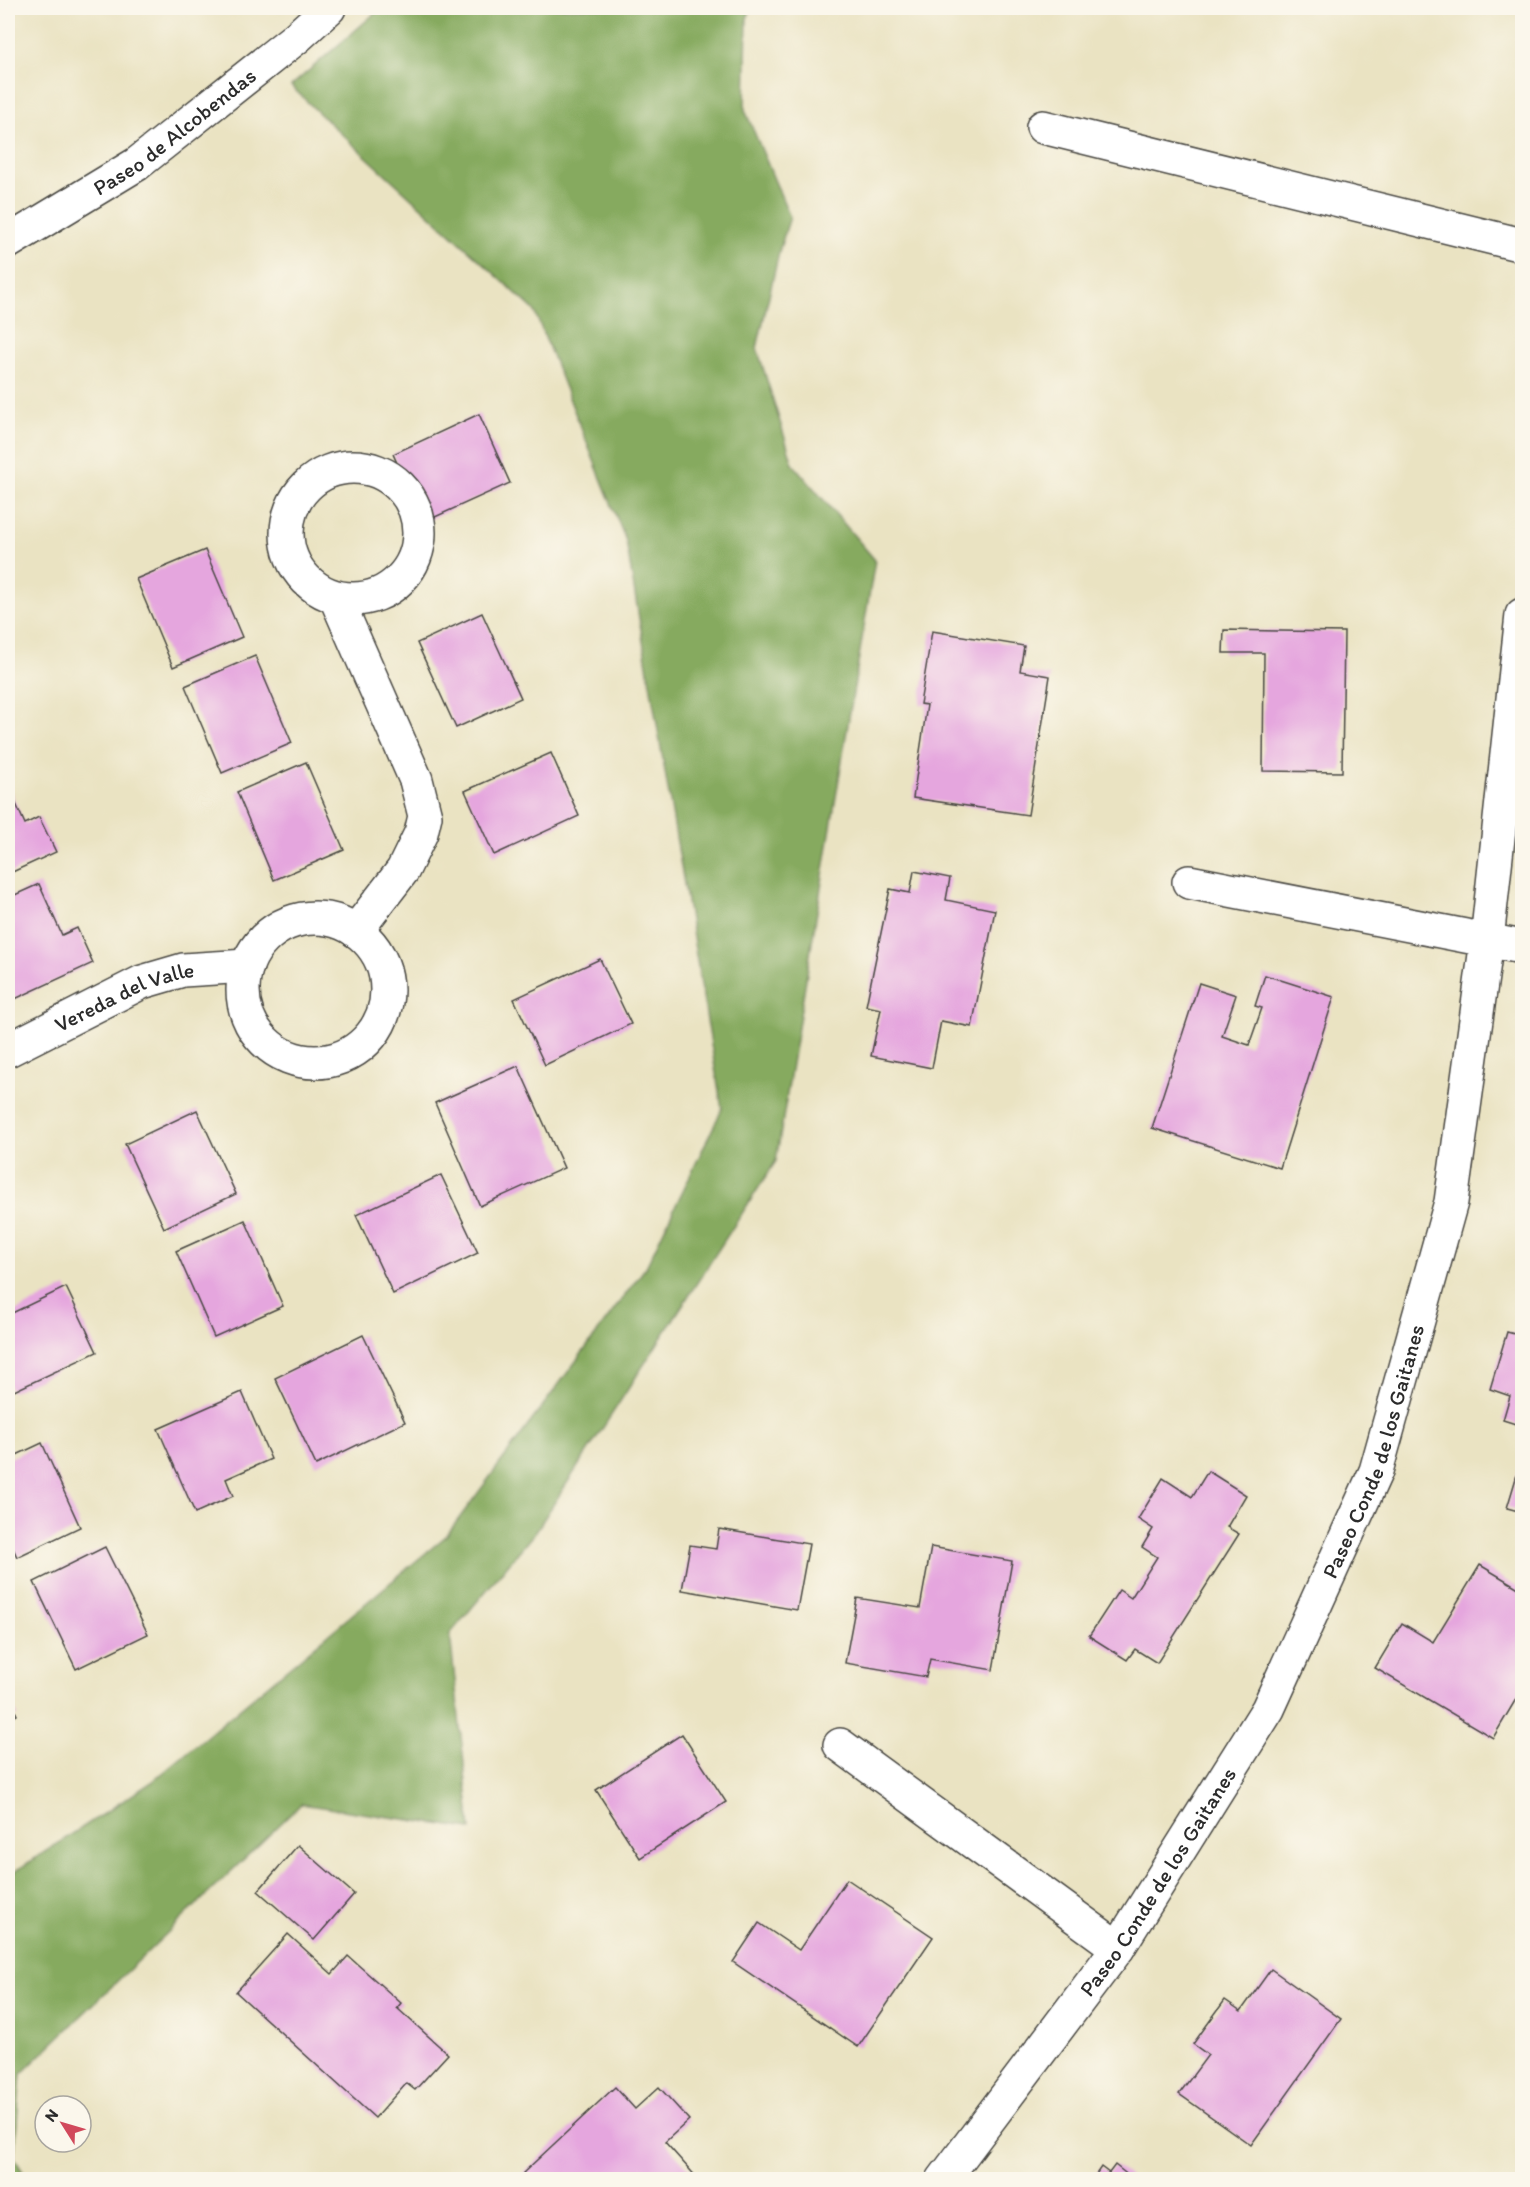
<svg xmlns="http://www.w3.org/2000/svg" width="1530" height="2187" viewBox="0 0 1530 2187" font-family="Itim,sans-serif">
  <rect width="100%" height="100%" fill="#fbf7ec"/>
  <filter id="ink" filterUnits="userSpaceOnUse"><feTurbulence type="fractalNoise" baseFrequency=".0167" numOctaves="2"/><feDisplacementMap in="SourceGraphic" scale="12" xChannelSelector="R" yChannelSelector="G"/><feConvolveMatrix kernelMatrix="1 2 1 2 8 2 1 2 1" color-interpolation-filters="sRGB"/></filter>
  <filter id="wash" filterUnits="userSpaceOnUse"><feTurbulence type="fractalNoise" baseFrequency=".008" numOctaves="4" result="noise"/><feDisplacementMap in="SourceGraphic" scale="24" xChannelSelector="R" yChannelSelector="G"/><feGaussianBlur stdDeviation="1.35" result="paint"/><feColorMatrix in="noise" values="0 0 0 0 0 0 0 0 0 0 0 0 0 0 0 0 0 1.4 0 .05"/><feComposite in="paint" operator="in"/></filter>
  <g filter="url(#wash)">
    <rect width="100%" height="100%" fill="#eae3c2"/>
    <polygon fill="#86aa5f" stroke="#586a45" stroke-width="1.5" points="381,8 752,8 747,18 745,110 790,217 780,248 757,348 793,464 875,560 776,1161 536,1531 450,1634 471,1829 301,1804 21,2074 14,2157 27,2179 8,2179 8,1876 152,1782 446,1536 646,1267 722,1109 626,541 534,310 324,118 291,86"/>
    <g id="blocks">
      <g fill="#e5a6de">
        <polygon points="479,414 510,483 424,522 393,454"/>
        <polygon points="205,550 242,637 173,667 136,579"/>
        <polygon points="482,613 521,698 456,728 417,643"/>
        <polygon points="1224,630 1344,632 1342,772 1263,771 1264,653 1223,653"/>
        <polygon points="932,631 1024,646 1020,671 1050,676 1028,815 913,798 927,705 920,704"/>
        <polygon points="255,656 292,743 222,773 185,686"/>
        <polygon points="551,753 579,816 494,855 465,791"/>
        <polygon points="306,762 344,850 274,880 237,792"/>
        <polygon points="8,786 25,824 39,817 56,852 8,874"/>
        <polygon points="914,871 950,878 946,900 995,910 972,1027 941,1021 932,1068 871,1056 881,1009 866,1006 890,889 910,893"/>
        <polygon points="39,884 62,935 77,928 93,963 15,999 8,982 8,898"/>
        <polygon points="600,959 631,1024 545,1065 514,999"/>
        <polygon points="1265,975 1334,997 1280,1168 1152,1128 1199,983 1236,995 1222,1036 1249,1045 1262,1008 1255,1006"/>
        <polygon points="518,1066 564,1168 480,1206 435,1103"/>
        <polygon points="197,1110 236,1194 164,1228 125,1144"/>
        <polygon points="441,1175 478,1253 393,1294 356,1215"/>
        <polygon points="245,1220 283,1306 214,1337 176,1251"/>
        <polygon points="66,1287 97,1352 12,1392 8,1383 8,1315"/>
        <polygon points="1507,1332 1522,1336 1522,1426 1503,1420 1510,1396 1490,1389"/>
        <polygon points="363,1335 405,1422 316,1465 275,1378"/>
        <polygon points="242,1392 271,1459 226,1479 233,1496 195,1513 158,1429"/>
        <polygon points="42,1443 80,1527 17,1557 8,1537 8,1459"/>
        <polygon points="1522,1458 1522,1512 1507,1508"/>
        <polygon points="1208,1471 1246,1495 1227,1527 1239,1534 1157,1663 1135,1649 1127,1660 1089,1636 1119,1590 1131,1598 1157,1557 1142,1547 1153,1529 1138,1519 1163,1478 1192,1497"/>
        <polygon points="719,1529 809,1544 797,1610 682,1590 690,1545 716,1549"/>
        <polygon points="105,1547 148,1634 76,1669 34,1582"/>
        <polygon points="931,1547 1012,1561 993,1670 930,1659 926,1677 845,1663 857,1598 920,1608"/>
        <polygon points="1480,1565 1522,1590 1522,1689 1493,1738 1375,1668 1402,1623 1433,1642"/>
        <polygon points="8,1696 17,1715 8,1720"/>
        <polygon points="682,1734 726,1802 640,1858 596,1790"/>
        <polygon points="298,1845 354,1894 314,1940 258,1891"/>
        <polygon points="847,1879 933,1937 858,2047 733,1962 759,1923 799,1950"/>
        <polygon points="288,1934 332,1974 348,1956 401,2003 397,2008 448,2054 415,2090 406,2083 375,2118 236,1992"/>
        <polygon points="1271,1969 1341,2019 1251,2145 1179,2094 1208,2055 1193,2044 1225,2000 1241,2011"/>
        <polygon points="615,2087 635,2109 659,2087 689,2120 665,2142 699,2180 529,2180 523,2173"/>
        <polygon points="1115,2165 1134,2180 1092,2180 1101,2167 1109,2173"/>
      </g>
    </g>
  </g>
  <g filter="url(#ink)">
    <use href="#blocks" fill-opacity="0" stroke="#484742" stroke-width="1.5"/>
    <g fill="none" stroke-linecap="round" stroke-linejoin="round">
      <g stroke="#484742" stroke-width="36">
        <g id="minor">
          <polyline points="1043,127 1522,245"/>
          <path id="s1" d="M8 242 137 164 297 37 329 8"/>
          <circle cx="353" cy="533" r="66"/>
          <polyline points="336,598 416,780 425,816 421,833 403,870 356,931"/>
          <polyline points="1189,882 1522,947"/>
          <circle cx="315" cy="990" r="72"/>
          <path id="s2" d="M8 1050 142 982 183 970 247 966"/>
          <polyline points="840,1745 1118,1948"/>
          <path id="s3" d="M943 2180 1118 1948 1268 1709 1376 1471 1451 1202 1487 940 1522 615"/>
        </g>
      </g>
      <use href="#minor" stroke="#fff" stroke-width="33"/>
    </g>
  </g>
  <g text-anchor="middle" stroke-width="6" stroke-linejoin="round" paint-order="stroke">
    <g font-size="22" fill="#2b2b2b" stroke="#fbf7ec">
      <text dy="8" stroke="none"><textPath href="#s1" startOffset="200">Paseo de Alcobendas</textPath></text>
      <text dy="8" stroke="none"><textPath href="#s2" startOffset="129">Vereda del Valle</textPath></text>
      <text dy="8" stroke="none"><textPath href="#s3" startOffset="852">Paseo Conde de los Gaitanes</textPath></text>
      <text dy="8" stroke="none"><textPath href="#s3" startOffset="368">Paseo Conde de los Gaitanes</textPath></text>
    </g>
  </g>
  <rect width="1530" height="2187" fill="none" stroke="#fbf7ec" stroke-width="30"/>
  <g transform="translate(63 2124) rotate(307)"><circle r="28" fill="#fbf7ec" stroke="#a8a59f" stroke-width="1.5"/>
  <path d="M0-4.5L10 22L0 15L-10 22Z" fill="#d1495b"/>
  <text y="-9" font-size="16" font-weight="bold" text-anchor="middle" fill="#2b2b2b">N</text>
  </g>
</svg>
